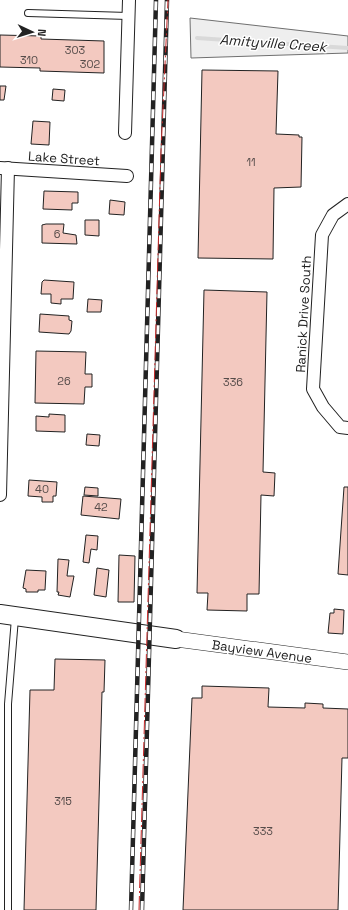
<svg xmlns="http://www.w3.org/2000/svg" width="348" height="910" viewBox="0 0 348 910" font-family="'Space Grotesk',sans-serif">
  <rect width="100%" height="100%" fill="#fff"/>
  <polygon fill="#eee" stroke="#6f6f6f" points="190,18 348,36 348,53 191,58"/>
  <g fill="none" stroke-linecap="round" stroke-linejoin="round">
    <polyline stroke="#d9d9d9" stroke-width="4" points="197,38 348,48"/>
  </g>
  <g fill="#f3c9c0" stroke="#222">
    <polygon points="0,35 41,36 41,39 104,41 104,73 40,71 40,68 0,67"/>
    <polygon points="202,70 278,71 276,134 299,135 299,137 302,137 301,187 274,188 273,259 198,258"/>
    <polygon points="0,86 6,86 4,100 0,100"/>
    <polygon points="53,89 65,90 64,101 52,100"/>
    <polygon points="33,121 50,122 49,145 31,144"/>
    <polygon points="44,191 78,192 78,203 72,203 72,210 43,209"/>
    <polygon points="110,200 125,202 124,215 109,214"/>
    <polygon points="85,220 99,220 99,236 85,235"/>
    <polygon points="46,224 64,224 63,233 76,235 77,244 42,243 42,225"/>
    <polygon points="44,280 74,282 73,299 61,299 61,304 51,303 51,294 41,294 42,282"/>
    <polygon points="204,290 267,292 263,472 275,473 274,496 261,495 259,594 247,594 247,611 207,610 208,593 197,593"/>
    <polygon points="88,299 102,300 101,312 87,312"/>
    <polygon points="40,314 69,316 69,320 72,321 71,331 69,334 39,332"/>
    <polygon points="36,351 86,352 85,374 92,374 92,387 85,387 84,404 35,403"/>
    <polygon points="49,414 65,415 65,432 36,431 36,416 49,417"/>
    <polygon points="87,434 100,435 99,446 86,445"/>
    <polygon points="29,480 57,482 56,496 53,496 53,502 42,502 42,497 28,496"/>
    <polygon points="85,487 98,488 98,496 84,495"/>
    <polygon points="344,487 348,487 348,575 338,574"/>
    <polygon points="83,496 121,499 119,519 81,515"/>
    <polygon points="86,535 98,536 97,550 91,549 89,563 83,562"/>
    <polygon points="119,555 135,556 134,602 118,602"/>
    <polygon points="58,559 69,560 67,576 74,576 70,597 58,595 59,592 57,592"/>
    <polygon points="97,568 109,570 106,597 94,595"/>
    <polygon points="26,570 46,571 45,590 38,590 38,592 26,592 26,589 23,588"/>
    <polygon points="334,609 344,610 343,634 328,633 330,613 334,613"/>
    <polygon points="55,659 105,660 104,692 102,692 96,910 24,910 30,690 54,690"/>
    <polygon points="202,686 269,688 268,707 305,708 305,703 323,704 323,708 348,709 348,758 342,758 338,910 183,910 192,698 202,698"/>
  </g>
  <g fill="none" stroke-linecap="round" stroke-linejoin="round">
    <g stroke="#222" stroke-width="8">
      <g id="service">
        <polyline points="28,13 128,16"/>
        <polyline points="8,910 8,704 15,618"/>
      </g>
    </g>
    <g stroke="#222" stroke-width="14">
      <g id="minor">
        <polyline points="125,133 129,0"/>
        <polyline points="0,168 127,176"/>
        <polyline points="348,204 333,215 322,235 313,389 323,407 340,427 348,428"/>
        <polyline points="0,495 8,168"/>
      </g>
    </g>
    <g stroke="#222" stroke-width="16">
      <polyline id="tertiary" points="176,639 348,662"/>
    </g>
    <g stroke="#222" stroke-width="20">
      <polyline id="secondary" points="0,614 176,639"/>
    </g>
    <use href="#service" stroke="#fff" stroke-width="6"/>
    <use href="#minor" stroke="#fff" stroke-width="12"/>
    <use href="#tertiary" stroke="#fff" stroke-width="15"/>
    <use href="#secondary" stroke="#fff" stroke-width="18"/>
    <g stroke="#222" stroke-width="4.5">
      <g id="rail">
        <polyline points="131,910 156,0"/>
        <polyline points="142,910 167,0"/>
      </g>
    </g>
    <use href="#rail" stroke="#fff" stroke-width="3" stroke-dasharray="9" stroke-linecap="butt"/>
    <polyline stroke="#c62828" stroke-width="1" stroke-dasharray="14 3 2 3" stroke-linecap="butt" points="139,910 161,151 168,0"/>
  </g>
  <g text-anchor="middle" stroke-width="3" stroke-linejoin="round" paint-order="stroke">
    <g font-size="11" fill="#564c4a">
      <text x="75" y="54">303</text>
      <text x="29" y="64">310</text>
      <text x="90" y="68">302</text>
      <text x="251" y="166">11</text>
      <text x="57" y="238">6</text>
      <text x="64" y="385">26</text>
      <text x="233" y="386">336</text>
      <text x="42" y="493">40</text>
      <text x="101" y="511">42</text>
      <text x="63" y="805">315</text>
      <text x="263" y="835">333</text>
    </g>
    <g font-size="13" fill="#222" stroke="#fff">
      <text transform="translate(64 158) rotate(4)" y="5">Lake Street</text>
      <text transform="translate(303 314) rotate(-87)" y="5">Ranick Drive South</text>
      <text transform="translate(262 651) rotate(8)" y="5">Bayview Avenue</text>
    </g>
    <g font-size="14" font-style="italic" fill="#222" stroke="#fff">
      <text transform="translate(273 43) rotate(4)" y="5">Amityville Creek</text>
    </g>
  </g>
  <g transform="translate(32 32) rotate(94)" stroke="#ffffff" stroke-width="3" paint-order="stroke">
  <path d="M0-3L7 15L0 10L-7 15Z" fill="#222222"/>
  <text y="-6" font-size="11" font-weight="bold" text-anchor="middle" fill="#222222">N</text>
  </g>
</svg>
